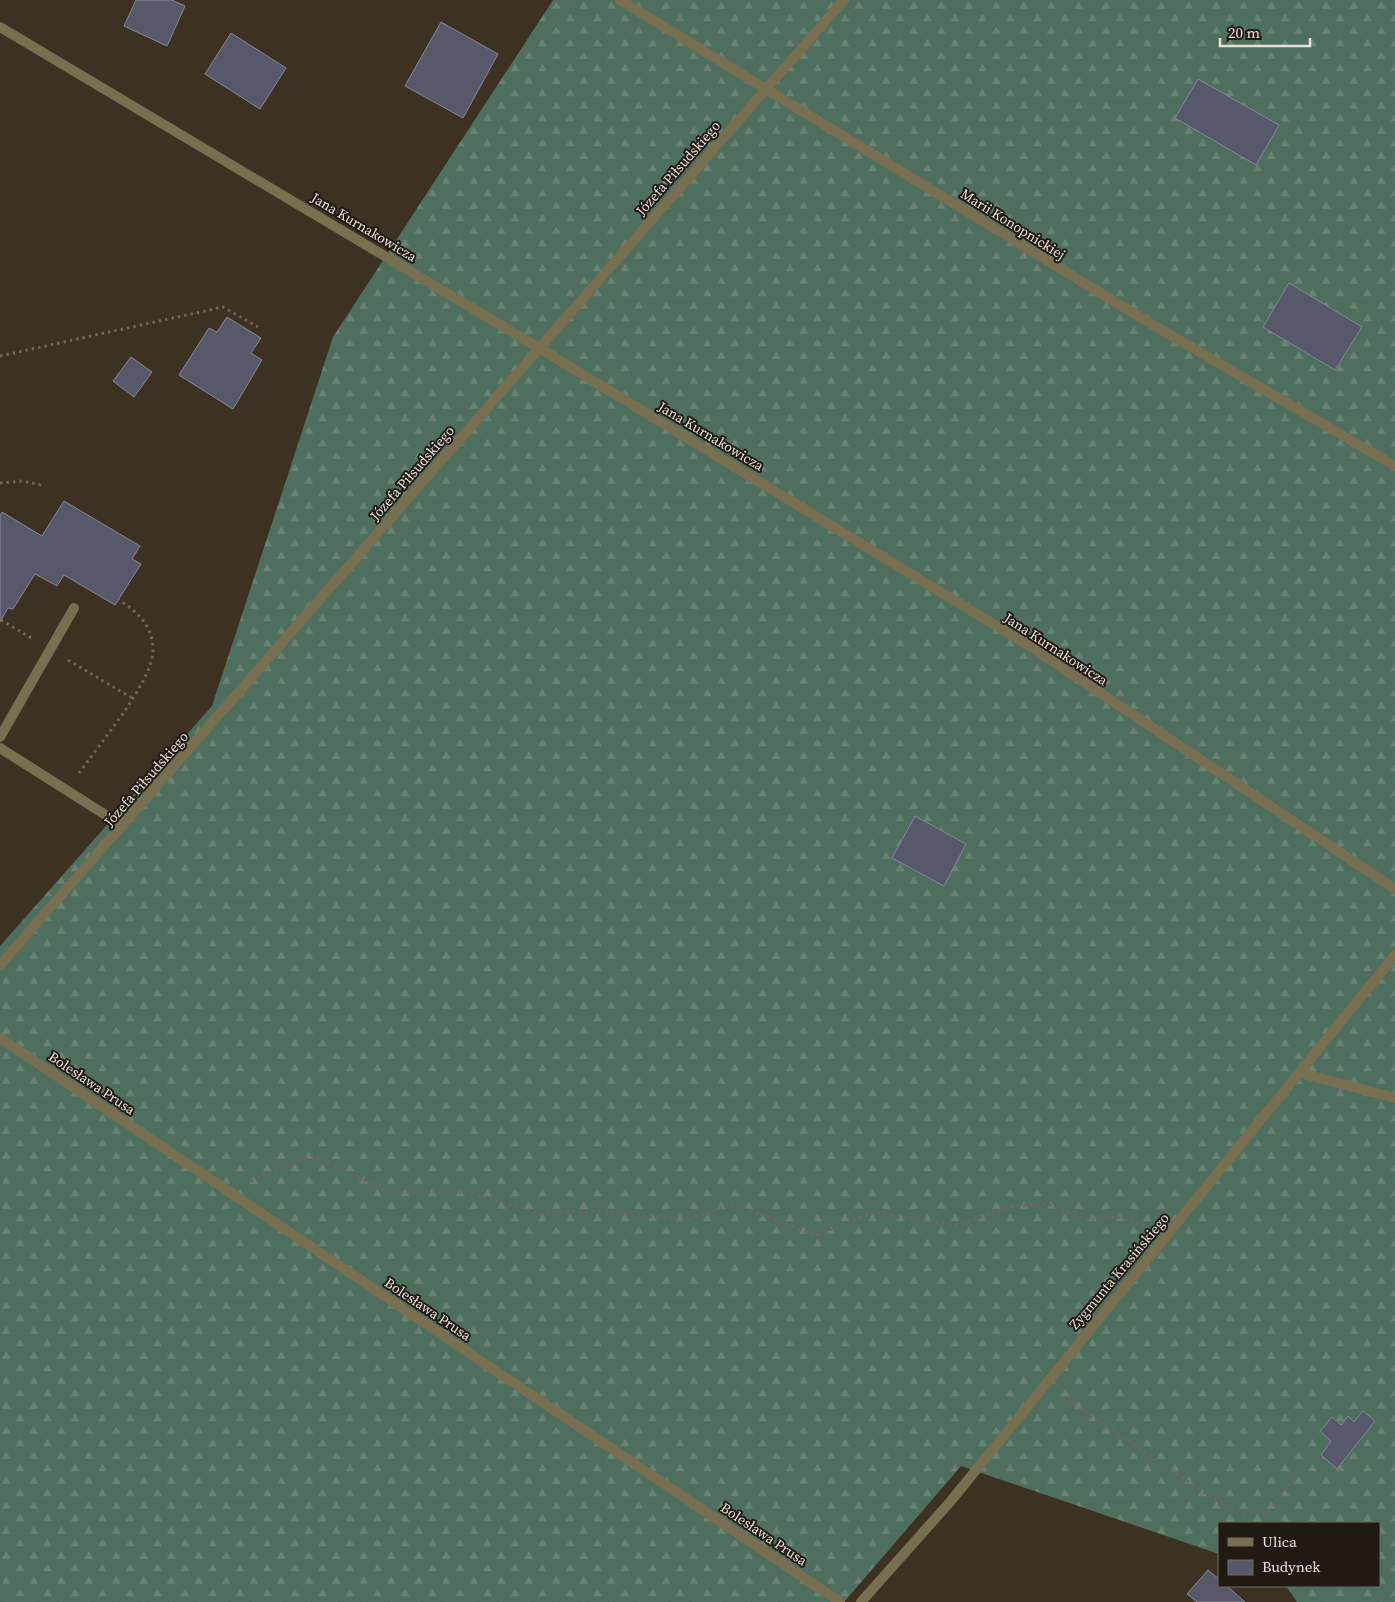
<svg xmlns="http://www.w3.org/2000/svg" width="1395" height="1602" viewBox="0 0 1395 1602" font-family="'Source Serif 4',serif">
  <defs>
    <pattern id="forest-firs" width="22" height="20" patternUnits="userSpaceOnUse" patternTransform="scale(1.25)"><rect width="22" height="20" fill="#4f6f5e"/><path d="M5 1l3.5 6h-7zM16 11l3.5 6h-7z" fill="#688374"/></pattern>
  </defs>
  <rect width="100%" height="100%" fill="#3d3121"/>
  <polygon fill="url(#forest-firs)" points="553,0 1395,0 1395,1602 1297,1602 1286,1586 1379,1586 1379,1523 1219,1523 1219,1554 961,1466 844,1602 0,1602 0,946 212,706 333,337"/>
  <g fill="#58586b" stroke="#86869b">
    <polygon points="136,0 172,0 185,6 167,46 124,26"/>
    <polygon points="441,22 498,54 463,118 405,86"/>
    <polygon points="231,33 286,68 260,109 205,74"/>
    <polygon points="1198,79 1279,125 1256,165 1175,118"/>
    <polygon points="1289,283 1362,327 1335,370 1263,327"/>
    <polygon points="227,317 261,338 251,353 262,360 233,409 179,375 209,328 217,332"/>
    <polygon points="131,357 152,372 134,397 113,381"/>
    <polygon points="64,501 140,546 132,559 141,564 115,605 64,575 57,586 35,574 13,609 8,608 0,622 0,515 2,512 42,536"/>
    <polygon points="915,816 966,844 944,886 892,858"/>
    <polygon points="1363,1411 1375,1421 1337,1469 1321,1455 1331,1441 1320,1431 1332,1417 1341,1425 1348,1416 1354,1422"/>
    <polygon points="1208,1570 1219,1579 1219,1586 1227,1586 1245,1602 1197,1602 1187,1594"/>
  </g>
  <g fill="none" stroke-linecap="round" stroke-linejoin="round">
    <g stroke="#716658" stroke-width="3" stroke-dasharray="2.5 4" stroke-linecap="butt">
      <polyline points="0,356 223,307 258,327"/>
      <polyline points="0,483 23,481 45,486"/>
      <polyline points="1,620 33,639"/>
      <polyline points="68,660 132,698"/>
      <path d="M79 773C98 746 151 684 153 652 154 627 138 612 119 600"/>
      <polyline points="251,1181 313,1155 389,1192 466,1192 540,1213 601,1211 687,1220 733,1204 816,1235 872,1213 955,1225 1014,1206 1048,1204 1086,1220 1117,1217 1149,1227"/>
      <polyline points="1063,1397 1208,1495 1241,1513 1268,1512 1295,1476"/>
    </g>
    <g stroke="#786f50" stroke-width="10">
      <polyline points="0,737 74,608"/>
      <polyline points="0,748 123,826"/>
    </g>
    <g stroke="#786f50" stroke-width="10">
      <polyline points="620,0 1148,322 1395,466"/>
      <polyline points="0,27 539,348 1031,647 1395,889"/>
      <polyline points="0,965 844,0"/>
      <polyline points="0,1038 840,1602"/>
      <polyline points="1300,1073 1395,1098"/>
      <polyline points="861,1602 950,1502 1395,955"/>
    </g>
  </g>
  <g text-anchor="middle" stroke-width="4" stroke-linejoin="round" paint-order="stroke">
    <g font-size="14" fill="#e9e1d7" stroke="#201a13">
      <text transform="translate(678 168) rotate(-49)" y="5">Józefa Piłsudskiego</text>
      <text transform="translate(1013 224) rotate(32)" y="5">Marii Konopnickiej</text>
      <text transform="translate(364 227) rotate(31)" y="5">Jana Kurnakowicza</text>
      <text transform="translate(711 436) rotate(31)" y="5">Jana Kurnakowicza</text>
      <text transform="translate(412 473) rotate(-49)" y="5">Józefa Piłsudskiego</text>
      <text transform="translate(1056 649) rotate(33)" y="5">Jana Kurnakowicza</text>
      <text transform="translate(146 779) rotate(-49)" y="5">Józefa Piłsudskiego</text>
      <text transform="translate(92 1083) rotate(34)" y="5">Bolesława Prusa</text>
      <text transform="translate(1119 1271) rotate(-50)" y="5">Zygmunta Krasińskiego</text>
      <text transform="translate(428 1309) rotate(34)" y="5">Bolesława Prusa</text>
      <text transform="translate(764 1534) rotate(34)" y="5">Bolesława Prusa</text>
    </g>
  </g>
  <rect x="1218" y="1522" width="162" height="65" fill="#201a13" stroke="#706a61"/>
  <rect x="1228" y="1538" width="25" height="8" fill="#786f50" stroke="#706a61"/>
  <text x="1262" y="1547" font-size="15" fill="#e9e1d7">Ulica</text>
  <rect x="1228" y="1560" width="25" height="15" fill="#58586b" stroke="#706a61"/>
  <text x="1262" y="1572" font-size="15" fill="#e9e1d7">Budynek</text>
  <path d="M1220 38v8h90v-8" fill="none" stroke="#e9e1d7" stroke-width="2.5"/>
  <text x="1228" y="38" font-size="15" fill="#e9e1d7" stroke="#201a13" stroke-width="4" paint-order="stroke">20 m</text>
</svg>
